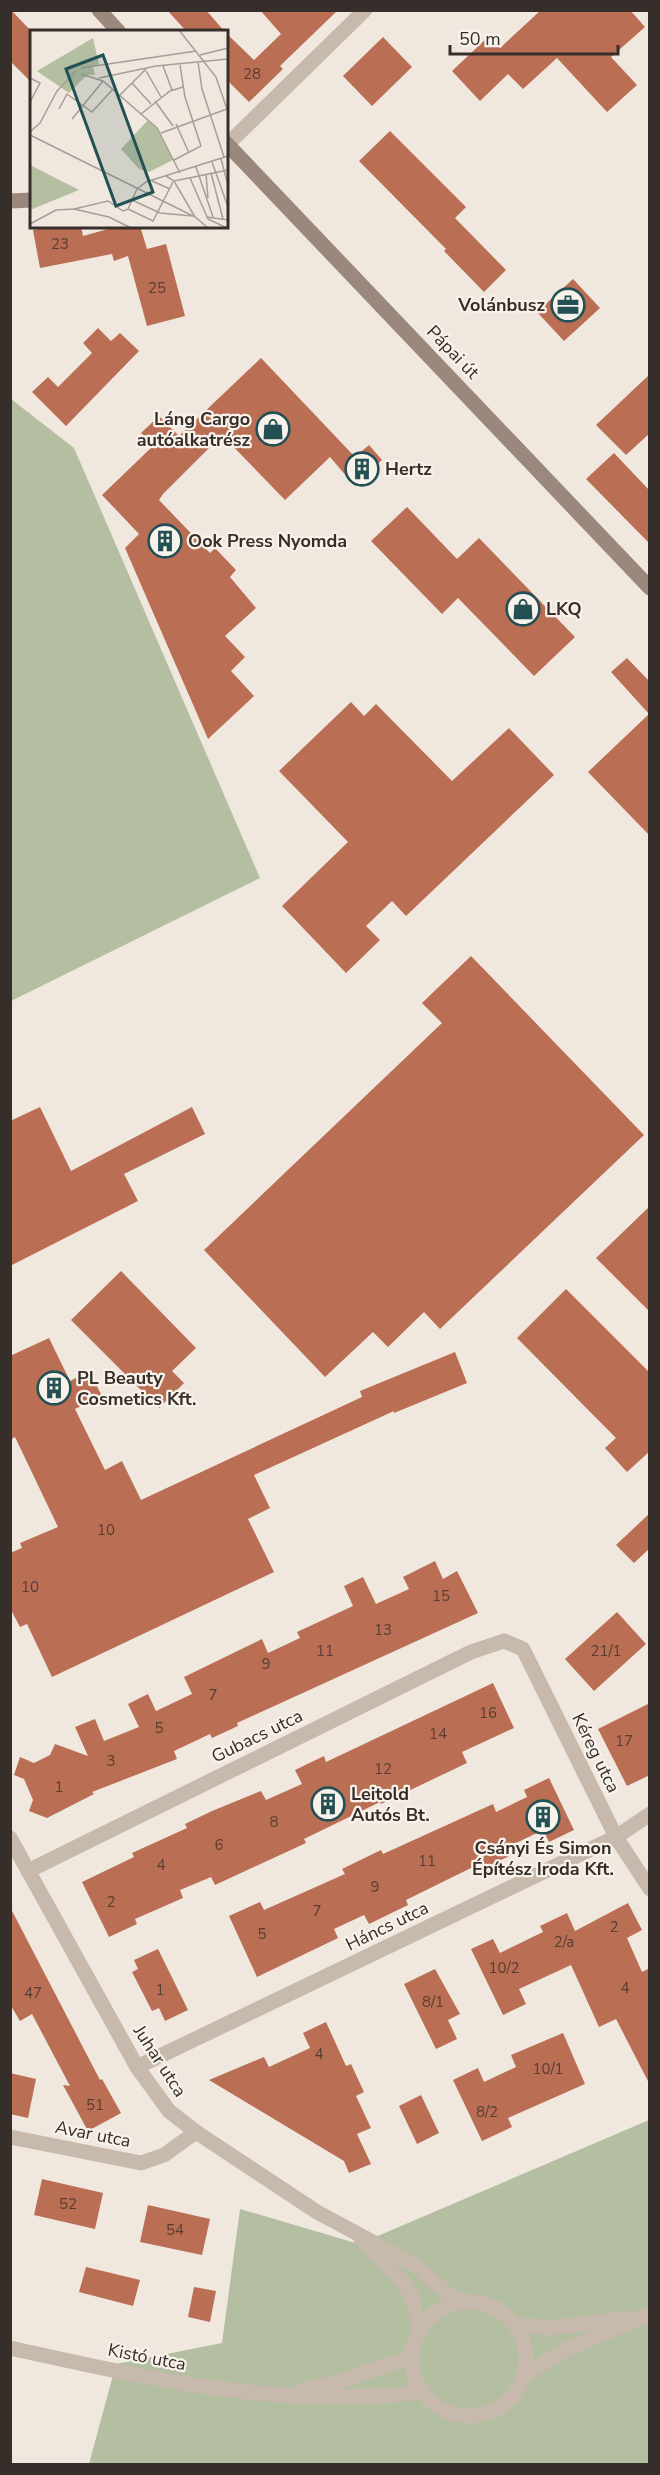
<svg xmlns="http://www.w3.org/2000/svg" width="660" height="2475" viewBox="0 0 660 2475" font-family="'Nunito Sans',sans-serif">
  <rect width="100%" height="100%" fill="#f0e8df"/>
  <g fill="#b4bea0">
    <polygon points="11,399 74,448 260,878 11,1001"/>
    <polygon points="649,2120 649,2464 89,2464 116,2364 222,2343 240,2209 359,2244"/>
  </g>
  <g fill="#ba6e53">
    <polygon points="11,10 32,32 32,83 10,61"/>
    <polygon points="167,10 206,10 225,32 187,32"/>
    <polygon points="260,10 338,10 280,66 283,69 249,102 226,79 226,33 254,60 281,34"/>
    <polygon points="541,10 630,10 645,27 611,57 637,85 607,112 557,58 523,89 508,74 480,101 452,71 489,36 500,48"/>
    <polygon points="383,37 412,67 372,106 343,76"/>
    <polygon points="390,131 466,207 455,218 506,270 484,292 444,251 446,249 359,161"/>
    <polygon points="53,226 81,226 83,236 119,226 140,226 147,249 166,244 185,316 147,326 128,256 114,261 112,254 40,268 33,230"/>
    <polygon points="573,279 600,308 564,341 537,312"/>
    <polygon points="98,328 111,341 120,333 139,351 66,426 32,392 48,377 58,387 92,353 83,343"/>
    <polygon points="261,358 355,457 369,445 382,460 354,485 330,457 285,500 222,435 163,494 159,500 210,553 215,548 236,570 230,577 256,608 225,636 245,657 231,671 254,696 208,739 125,548 139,534 102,495 154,445 141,433 159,416 179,436"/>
    <polygon points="650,374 650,433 626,455 596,425"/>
    <polygon points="614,453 650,491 650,544 586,479"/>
    <polygon points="407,507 457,559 479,538 575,637 534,676 458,598 442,614 371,541"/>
    <polygon points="627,658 650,682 650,836 588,772 649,714 611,672"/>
    <polygon points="351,702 364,716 376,704 452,781 509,728 554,775 406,916 392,901 366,926 380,940 346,973 282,906 348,842 279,771"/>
    <polygon points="471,956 644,1135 440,1329 424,1312 388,1347 373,1332 325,1377 204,1250 442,1023 422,1003"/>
    <polygon points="40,1107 71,1171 192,1107 205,1134 124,1174 138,1201 10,1266 10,1121"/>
    <polygon points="650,1206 650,1312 596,1258"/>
    <polygon points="121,1271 196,1348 172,1371 184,1383 159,1408 71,1320"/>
    <polygon points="566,1289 650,1373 650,1451 627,1472 605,1448 616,1438 517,1338"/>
    <polygon points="49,1338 70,1381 89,1371 102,1396 75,1409 105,1470 122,1461 141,1500 362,1397 360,1391 455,1352 467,1383 394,1413 394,1411 254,1475 270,1508 248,1519 274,1572 52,1677 27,1624 20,1627 10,1608 10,1553 22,1548 20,1543 58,1527 15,1437 10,1440 10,1356"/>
    <polygon points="650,1513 650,1548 634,1563 616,1545"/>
    <polygon points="435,1561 443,1579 457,1571 478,1613 237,1723 238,1726 212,1738 210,1734 174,1751 177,1759 92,1792 94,1794 47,1818 29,1811 33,1800 24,1779 14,1775 20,1757 34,1763 50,1755 55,1744 88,1756 75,1727 95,1719 104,1741 139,1727 128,1704 148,1694 156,1711 192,1694 184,1677 262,1639 268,1653 300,1638 297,1632 353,1606 344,1586 363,1577 376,1604 409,1589 403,1577"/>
    <polygon points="617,1612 646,1644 594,1691 565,1659"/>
    <polygon points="493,1683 514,1728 462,1752 467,1763 381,1804 380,1802 304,1839 306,1843 215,1885 211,1877 180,1890 183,1898 135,1919 137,1924 109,1937 82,1882 134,1857 132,1853 187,1828 185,1824 212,1811 261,1791 266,1800 302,1784 295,1770 324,1756 326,1762"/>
    <polygon points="650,1703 650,1775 627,1786 598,1729"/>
    <polygon points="549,1778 574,1830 549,1842 543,1830 512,1845 516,1853 475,1872 473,1867 406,1900 408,1905 369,1924 364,1915 334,1929 338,1938 257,1977 229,1916 260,1902 264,1910 345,1874 342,1869 381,1850 383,1854 493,1804 496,1812 527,1797 524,1790"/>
    <polygon points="628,1903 642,1930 627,1938 642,1972 650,1968 650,2085 616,2019 599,2027 571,1965 519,1989 526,2004 503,2015 471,1949 493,1939 500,1953 543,1932 540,1926 567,1913 575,1931"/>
    <polygon points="10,1907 100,2080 102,2079 121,2113 88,2131 63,2085 70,2086 32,2014 20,2021 10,2004"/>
    <polygon points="158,1949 188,2010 165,2021 159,2008 152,2011 132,1972 138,1969 134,1960"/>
    <polygon points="435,1969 460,2014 448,2020 457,2039 436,2049 404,1984"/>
    <polygon points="326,2022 346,2066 351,2064 364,2092 356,2096 371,2128 357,2134 371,2164 349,2173 344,2161 209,2080 264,2057 269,2067 310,2048 303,2033"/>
    <polygon points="563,2033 585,2084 508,2118 512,2127 482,2141 453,2080 478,2068 484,2082 516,2067 511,2055"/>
    <polygon points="10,2073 36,2079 28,2118 10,2114"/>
    <polygon points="421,2095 439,2133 417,2144 399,2106"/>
    <polygon points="42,2179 103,2193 95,2229 34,2215"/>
    <polygon points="148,2205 210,2219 202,2255 140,2242"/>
    <polygon points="86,2267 140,2280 133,2306 79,2292"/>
    <polygon points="194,2287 216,2291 210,2322 188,2317"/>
  </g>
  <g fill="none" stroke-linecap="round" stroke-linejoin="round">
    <g stroke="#c7b9ac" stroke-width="15">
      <polyline points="228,144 365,10"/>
      <polyline points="10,1838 137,2067 169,2111 196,2132 317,2212 414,2264 448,2294 464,2302"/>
      <polyline points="28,1871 471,1652 504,1641 523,1649 616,1837 650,1889"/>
      <polyline points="137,2067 616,1837 650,1814"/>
      <polyline points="10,2137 141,2163 164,2155 196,2132"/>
      <polyline points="361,2239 404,2283 412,2296 420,2330"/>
      <circle cx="469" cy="2359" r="57"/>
      <polyline points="515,2324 549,2328 628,2318"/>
      <path d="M10 2348C151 2379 277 2409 422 2392"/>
      <polyline points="525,2375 566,2349 650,2314"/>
      <polyline points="302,2390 336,2383 412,2356"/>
    </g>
    <g stroke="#9b887d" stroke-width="15">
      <polyline points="99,10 119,32"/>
      <polyline points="226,143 650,588"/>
      <polyline points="10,201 32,200"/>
    </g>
  </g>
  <defs>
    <g id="office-ring" transform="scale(1.725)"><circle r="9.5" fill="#f8f2eb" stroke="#235054" stroke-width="1.5"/><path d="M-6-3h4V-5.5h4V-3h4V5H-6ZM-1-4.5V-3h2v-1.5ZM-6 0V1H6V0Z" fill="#235054"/></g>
    <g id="shop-ring" transform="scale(1.725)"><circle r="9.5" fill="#f8f2eb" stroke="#235054" stroke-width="1.5"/><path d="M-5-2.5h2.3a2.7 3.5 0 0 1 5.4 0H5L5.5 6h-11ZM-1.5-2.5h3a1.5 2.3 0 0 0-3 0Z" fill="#235054"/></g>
    <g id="building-ring" transform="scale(1.725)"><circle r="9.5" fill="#f8f2eb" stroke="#235054" stroke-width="1.5"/><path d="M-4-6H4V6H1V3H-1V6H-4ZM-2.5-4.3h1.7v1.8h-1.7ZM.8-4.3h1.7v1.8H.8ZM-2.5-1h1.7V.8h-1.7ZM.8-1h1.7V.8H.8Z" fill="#235054"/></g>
  </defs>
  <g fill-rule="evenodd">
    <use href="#office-ring" x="568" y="305"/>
    <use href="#shop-ring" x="273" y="429"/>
    <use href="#building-ring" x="362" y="469"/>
    <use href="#building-ring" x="165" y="541"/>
    <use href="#shop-ring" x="523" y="609"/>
    <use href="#building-ring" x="54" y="1388"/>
    <use href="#building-ring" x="328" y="1804"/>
    <use href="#building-ring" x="543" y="1817"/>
  </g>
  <g text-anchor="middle" stroke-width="4.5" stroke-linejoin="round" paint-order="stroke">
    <g font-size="15" fill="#573e34">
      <text x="252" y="79">28</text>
      <text x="60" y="249">23</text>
      <text x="157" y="293">25</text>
      <text x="106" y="1535">10</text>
      <text x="30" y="1592">10</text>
      <text x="441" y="1601">15</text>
      <text x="383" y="1635">13</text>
      <text x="325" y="1656">11</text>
      <text x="606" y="1656">21/1</text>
      <text x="266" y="1669">9</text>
      <text x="213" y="1700">7</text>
      <text x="488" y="1718">16</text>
      <text x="159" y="1733">5</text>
      <text x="438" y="1739">14</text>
      <text x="624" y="1746">17</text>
      <text x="111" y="1766">3</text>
      <text x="383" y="1774">12</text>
      <text x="59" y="1792">1</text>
      <text x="274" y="1827">8</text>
      <text x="219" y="1850">6</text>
      <text x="427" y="1866">11</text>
      <text x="161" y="1870">4</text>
      <text x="375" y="1892">9</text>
      <text x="111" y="1907">2</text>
      <text x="317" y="1916">7</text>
      <text x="614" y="1932">2</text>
      <text x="262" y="1939">5</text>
      <text x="564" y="1947">2/a</text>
      <text x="504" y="1973">10/2</text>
      <text x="625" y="1993">4</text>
      <text x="160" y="1995">1</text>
      <text x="33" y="1998">47</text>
      <text x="433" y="2007">8/1</text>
      <text x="319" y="2059">4</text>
      <text x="548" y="2074">10/1</text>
      <text x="95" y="2110">51</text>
      <text x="487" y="2117">8/2</text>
      <text x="68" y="2209">52</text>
      <text x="175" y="2235">54</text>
    </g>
    <g font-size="18" font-weight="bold" fill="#362e2a" stroke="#f8f2eb" text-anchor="start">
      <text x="545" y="311" text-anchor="end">Volánbusz</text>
      <text x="250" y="425" text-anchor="end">Láng Cargo<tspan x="250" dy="21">autóalkatrész</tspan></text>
      <text x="385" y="475">Hertz</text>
      <text x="188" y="547">Ook Press Nyomda</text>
      <text x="546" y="615">LKQ</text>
      <text x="77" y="1384">PL Beauty<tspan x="77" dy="21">Cosmetics Kft.</tspan></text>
      <text x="351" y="1800">Leitold<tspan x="351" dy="21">Autós Bt.</tspan></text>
      <text x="543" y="1854" text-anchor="middle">Csányi És Simon<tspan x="543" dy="21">Építész Iroda Kft.</tspan></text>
    </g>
    <g font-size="18" fill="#362e2a" stroke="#f8f2eb">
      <text transform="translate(453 352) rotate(46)" y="6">Pápai út</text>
      <text transform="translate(257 1736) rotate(-26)" y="6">Gubacs utca</text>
      <text transform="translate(596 1753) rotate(64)" y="6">Kéreg utca</text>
      <text transform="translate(387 1926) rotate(-26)" y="6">Háncs utca</text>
      <text transform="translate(160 2061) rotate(57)" y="6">Juhar utca</text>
      <text transform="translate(93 2134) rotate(11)" y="6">Avar utca</text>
      <text transform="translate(147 2357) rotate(11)" y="6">Kistó utca</text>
    </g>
  </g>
  <g transform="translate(30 30)">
    <rect width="198" height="198" fill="#f0e8df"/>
    <path d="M63 8 69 34 63 37 65 45H57L39 63 7 41ZM118 90 127 99 143 130 119 142 109 139 91 119ZM0 135 49 160 0 180Z" fill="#b4bea0"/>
    <path fill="none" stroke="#a69e97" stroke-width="1.5" d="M149 0 186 47 198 82M170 25 198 18M168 32 172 59 194 127M133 36 142 60M51 38 166 21M116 41 131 67M51 44 73 51 127 98 150 143M0 48 10 53 0 72M69 48 126 36 198 29M102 53 121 74M90 65 116 39M125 71 143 96M31 75 29 79 37 64 62 82 83 59M111 84 140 61 153 57M42 89 73 51M146 94 159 123M1 101 10 93 27 61 46 41M131 103 197 79M0 105 165 187 178 198M191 129 198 155M144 130 171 116 155 67 150 35M182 132 198 177M166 137 183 187M181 143 193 189M176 144 178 168M136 146 144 151 165 187M160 148 178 189M122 151 140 159M144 151 198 140M102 170 130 183 163 186M44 179 78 171 93 181 98 179M98 179 107 159 116 152 198 126M98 179 123 191 143 152M177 187 198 190M178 189 197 198M0 194 26 180 44 179 79 187 101 198"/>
    <path fill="#235054" fill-opacity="0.15" stroke="#235054" stroke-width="3" d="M73 25 123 162 86 176 36 39Z"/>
    <rect width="198" height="198" fill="none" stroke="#362e2a" stroke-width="3"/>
  </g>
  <rect width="660" height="2475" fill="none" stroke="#362e2a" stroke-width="24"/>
  <path d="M450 45v9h168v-9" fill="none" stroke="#362e2a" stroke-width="3"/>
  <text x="459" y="45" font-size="18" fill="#362e2a" stroke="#f8f2eb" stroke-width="4.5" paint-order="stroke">50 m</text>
</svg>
